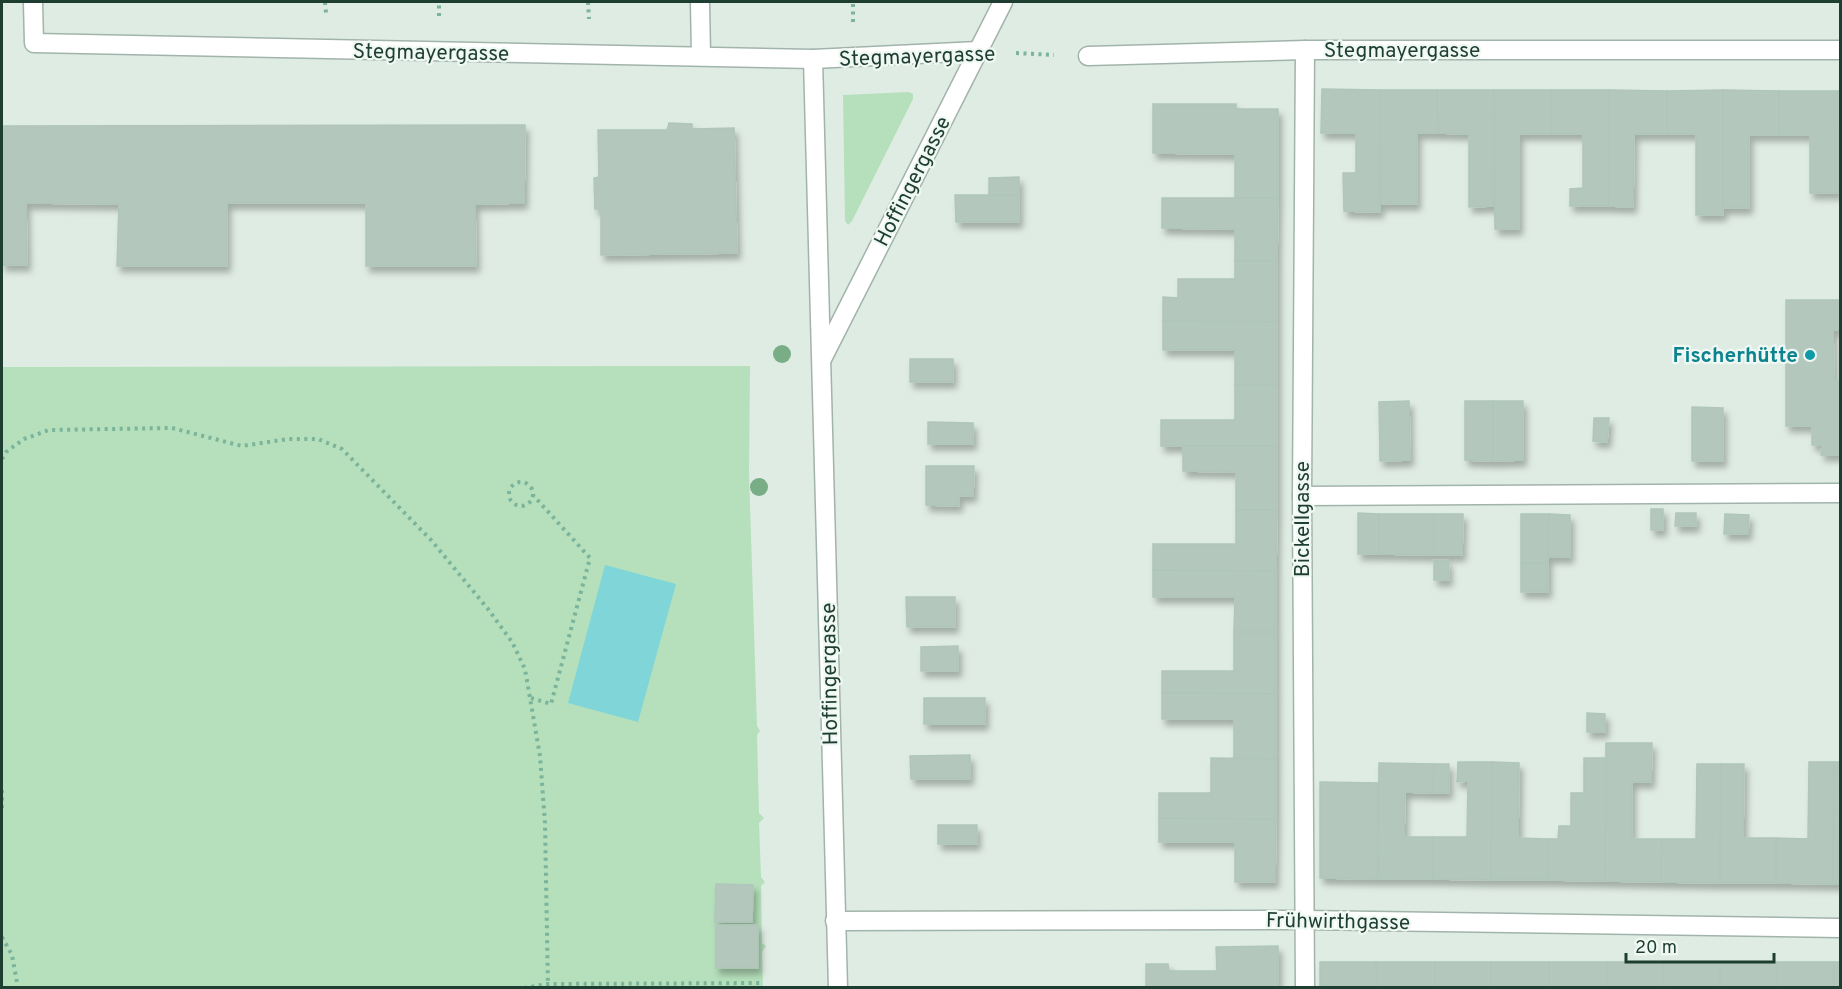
<svg xmlns="http://www.w3.org/2000/svg" width="1842" height="989" viewBox="0 0 1842 989" font-family="Overpass,sans-serif">
  <defs>
    <filter id="shadow"><feDropShadow dx="3.5" dy="6" stdDeviation="3" flood-color="#0004"/></filter>
  </defs>
  <rect width="100%" height="100%" fill="#dfece4"/>
  <g fill="#b5e0bb">
    <polygon points="909,92 913,94 913,99 852,221 848,225 845,221 843,95"/>
    <polygon points="750,366 749,472 757,726 760,731 757,735 759,813 764,818 759,823 761,877 765,882 761,886 762,943 766,946 762,952 763,987 2,987 2,367"/>
  </g>
  <polygon fill="#80d5d8" points="605,565 676,584 638,722 568,703"/>
  <g fill="#b4c7bd" stroke="#b0c6bb" stroke-width="1.5" filter="url(#shadow)">
    <polygon points="1322,89 1380,90 1380,212 1344,211 1343,173 1356,173 1356,133 1321,133"/>
    <polygon points="1380,90 1437,90 1438,133 1417,133 1417,204 1381,204"/>
    <polygon points="1437,90 1494,90 1494,206 1469,207 1469,134 1438,133"/>
    <polygon points="1494,90 1551,90 1551,134 1519,134 1519,229 1495,229"/>
    <polygon points="1551,90 1609,90 1609,206 1570,206 1570,189 1583,188 1583,134 1551,134"/>
    <polygon points="1609,90 1667,91 1667,134 1634,134 1633,207 1609,206"/>
    <polygon points="1723,90 1779,91 1779,135 1749,135 1749,208 1723,208"/>
    <polygon points="1723,90 1723,215 1696,215 1696,134 1667,134 1667,91"/>
    <polygon points="1779,91 1840,91 1839,193 1810,193 1810,135 1779,135"/>
    <polygon points="1153,104 1236,104 1236,109 1278,109 1278,198 1235,198 1235,154 1153,153"/>
    <polygon points="669,123 692,124 692,129 734,128 737,253 601,255 601,209 595,209 594,178 599,177 598,130 667,130"/>
    <polygon points="525,125 524,203 475,204 476,266 366,266 366,203 227,203 227,266 117,266 119,204 26,203 27,265 2,265 2,126"/>
    <polygon points="1019,177 1019,195 989,195 989,178"/>
    <polygon points="955,195 1019,195 1019,222 956,222"/>
    <polygon points="1162,198 1278,198 1277,261 1235,261 1235,229 1162,228"/>
    <polygon points="1235,261 1277,261 1277,322 1163,321 1163,297 1178,298 1178,279 1235,279"/>
    <polygon points="1786,300 1840,300 1840,330 1833,330 1834,380 1840,380 1840,455 1821,455 1822,445 1812,445 1812,426 1786,426"/>
    <polygon points="1163,321 1277,322 1277,385 1235,385 1235,350 1163,350"/>
    <rect x="910" y="359" width="43" height="23"/>
    <polygon points="1235,385 1277,385 1277,446 1161,446 1161,420 1235,420"/>
    <polygon points="1409,401 1410,460 1380,461 1379,402"/>
    <polygon points="1465,401 1493,401 1493,461 1465,460"/>
    <polygon points="1493,401 1523,401 1523,460 1493,461"/>
    <polygon points="1692,407 1723,408 1723,461 1692,461"/>
    <polygon points="1594,418 1609,418 1607,442 1593,441"/>
    <polygon points="928,422 973,423 973,444 928,444"/>
    <polygon points="1183,446 1277,446 1277,510 1236,510 1236,472 1183,471"/>
    <polygon points="926,466 974,466 973,496 959,496 959,506 926,505"/>
    <rect x="1651" y="509" width="12" height="21"/>
    <polygon points="1236,510 1277,510 1276,571 1153,570 1153,544 1236,544"/>
    <polygon points="1358,513 1379,514 1379,554 1358,554"/>
    <polygon points="1676,513 1696,513 1696,526 1675,526"/>
    <polygon points="1379,514 1434,514 1434,555 1379,554"/>
    <polygon points="1434,514 1463,514 1462,555 1434,555"/>
    <polygon points="1521,514 1549,514 1548,563 1521,563"/>
    <polygon points="1549,514 1570,515 1570,557 1548,557"/>
    <polygon points="1725,514 1749,515 1748,534 1724,534"/>
    <polygon points="1434,560 1448,560 1449,580 1434,580"/>
    <rect x="1521" y="563" width="27" height="29"/>
    <polygon points="1153,570 1276,571 1276,632 1234,632 1235,597 1153,597"/>
    <polygon points="906,597 955,597 955,627 907,627"/>
    <polygon points="1234,632 1276,632 1276,694 1162,693 1162,671 1234,671"/>
    <polygon points="958,646 958,671 921,671 921,647"/>
    <polygon points="1162,693 1276,694 1276,759 1234,758 1234,719 1162,719"/>
    <rect x="924" y="698" width="61" height="26"/>
    <polygon points="1587,713 1605,714 1605,732 1587,732"/>
    <polygon points="1606,743 1652,743 1651,782 1632,782 1632,839 1662,839 1661,882 1605,881"/>
    <polygon points="970,755 970,779 911,779 910,756"/>
    <polygon points="1211,758 1276,759 1276,819 1159,818 1159,793 1211,793"/>
    <polygon points="1584,758 1606,758 1605,881 1548,880 1548,839 1558,839 1559,826 1571,826 1571,793 1584,793"/>
    <polygon points="1458,762 1492,762 1491,880 1433,879 1433,837 1467,837 1468,781 1457,782"/>
    <polygon points="1492,762 1519,763 1518,838 1548,839 1548,880 1491,880"/>
    <polygon points="1809,762 1834,762 1833,884 1776,883 1776,838 1808,839"/>
    <polygon points="1834,762 1840,762 1840,884 1833,884"/>
    <polygon points="1379,763 1434,764 1433,793 1405,792 1404,837 1433,837 1433,879 1378,879"/>
    <polygon points="1434,764 1449,764 1449,793 1433,793"/>
    <polygon points="1697,764 1721,764 1720,883 1661,882 1662,839 1696,839"/>
    <polygon points="1721,764 1744,764 1743,838 1776,838 1776,883 1720,883"/>
    <polygon points="1320,782 1378,783 1378,879 1320,878"/>
    <polygon points="1159,818 1276,819 1275,882 1235,882 1235,842 1159,842"/>
    <rect x="938" y="825" width="39" height="19"/>
    <polygon points="716,884 753,885 752,922 715,922"/>
    <rect x="716" y="925" width="42" height="43"/>
    <polygon points="1278,946 1278,988 1146,988 1146,964 1168,964 1169,971 1217,971 1216,947"/>
    <polygon points="1320,962 1376,962 1377,988 1320,988"/>
    <polygon points="1376,962 1435,962 1435,988 1377,988"/>
    <rect x="1435" y="962" width="56" height="26"/>
    <rect x="1491" y="962" width="58" height="26"/>
    <rect x="1549" y="962" width="58" height="26"/>
    <polygon points="1607,962 1663,962 1664,988 1607,988"/>
    <polygon points="1663,962 1720,962 1720,988 1664,988"/>
    <rect x="1720" y="962" width="57" height="26"/>
    <rect x="1777" y="962" width="57" height="26"/>
    <rect x="1834" y="962" width="6" height="26"/>
  </g>
  <g fill="none" stroke-linecap="round" stroke-linejoin="round">
    <g stroke="#a1b4ab" stroke-width="21">
      <g id="service">
        <polyline points="700,2 701,56"/>
        <polyline points="1302,496 1840,493"/>
      </g>
    </g>
    <g stroke="#a1b4ab" stroke-width="21">
      <g id="minor">
        <polyline points="33,2 34,43 813,59 978,51"/>
        <polyline points="1305,50 1302,496 1305,988"/>
        <polyline points="1088,56 1305,50 1840,50"/>
        <polyline points="813,59 838,988"/>
        <polyline points="822,359 1003,2"/>
        <polyline points="835,921 1304,920 1840,928"/>
      </g>
    </g>
    <g stroke="#7bb39b" stroke-width="4" stroke-dasharray="3 4.5" stroke-linecap="butt">
      <polyline points="325,2 326,13"/>
      <polyline points="588,2 589,19"/>
      <polyline points="439,16 439,2"/>
      <polyline points="853,22 853,2"/>
      <polyline points="1016,53 1054,55"/>
      <polyline points="2,459 6,452 24,439 49,430 172,428 242,446 288,439 318,439 342,449 431,540 488,609 512,642 525,669 540,756 545,823 548,988"/>
      <circle cx="521" cy="494" r="12"/>
      <polyline points="531,698 551,704 590,558 533,495"/>
      <polyline points="2,790 2,809"/>
      <polyline points="2,937 12,955 18,988"/>
      <polyline points="524,988 548,984 763,983"/>
    </g>
    <use href="#service" stroke="#fff" stroke-width="18"/>
    <use href="#minor" stroke="#fff" stroke-width="18"/>
  </g>
  <g fill="#78ad86">
    <circle cx="782" cy="354" r="9"/>
    <circle cx="759" cy="487" r="9"/>
  </g>
  <circle fill="#0f9aa8" stroke="#eff8f3" stroke-width="2" cx="1810" cy="355" r="6"/>
  <g text-anchor="middle" stroke-width="4.5" stroke-linejoin="round" paint-order="stroke">
    <g font-size="21" fill="#1e3e31" stroke="#eff8f3">
      <text x="1402" y="57">Stegmayergasse</text>
      <text transform="translate(431 52) rotate(1)" y="7">Stegmayergasse</text>
      <text transform="translate(917 56) rotate(-2)" y="7">Stegmayergasse</text>
      <text transform="translate(912 181) rotate(-63)" y="7">Hoffingergasse</text>
      <text transform="translate(1302 519) rotate(-90)" y="7">Bickellgasse</text>
      <text transform="translate(829 674) rotate(-91)" y="7">Hoffingergasse</text>
      <text transform="translate(1338 921) rotate(1)" y="7">Frühwirthgasse</text>
    </g>
    <g font-size="21" font-weight="bold" fill="#0d838f" stroke="#eff8f3" text-anchor="end">
      <text x="1798" y="362">Fischerhütte</text>
    </g>
  </g>
  <rect width="1842" height="989" fill="none" stroke="#1e3e31" stroke-width="6"/>
  <path d="M1626 953v9h148v-9" fill="none" stroke="#1e3e31" stroke-width="3"/>
  <text x="1635" y="953" font-size="18" fill="#1e3e31" stroke="#eff8f3" stroke-width="4.5" paint-order="stroke">20 m</text>
</svg>
